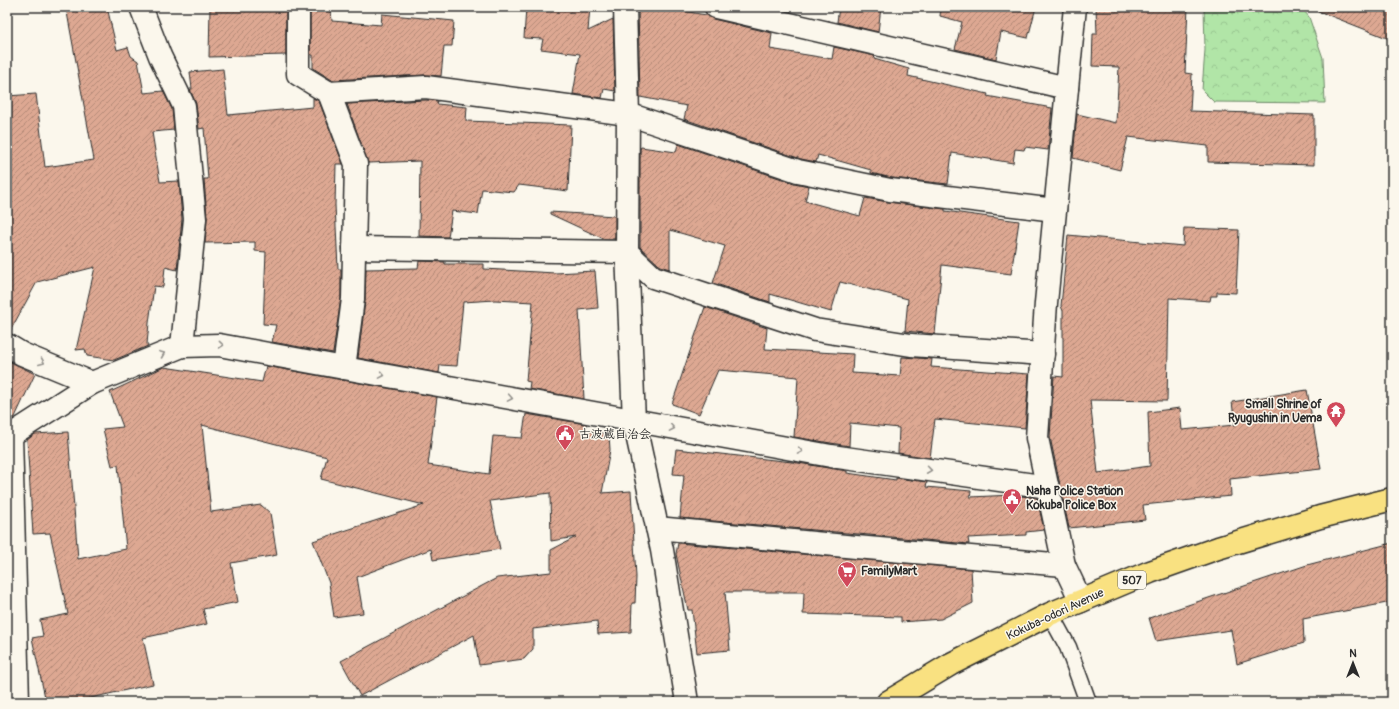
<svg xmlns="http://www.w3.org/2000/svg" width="1399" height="709" viewBox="0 0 1399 709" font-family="Pangolin,'Klee One',sans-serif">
  <defs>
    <pattern id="forest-crowns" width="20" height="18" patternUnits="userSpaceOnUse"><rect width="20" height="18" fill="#b1e5a7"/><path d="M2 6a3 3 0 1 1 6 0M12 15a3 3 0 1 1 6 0" fill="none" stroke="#98c590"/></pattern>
    <pattern id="building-hatch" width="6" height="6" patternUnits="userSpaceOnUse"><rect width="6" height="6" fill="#dda892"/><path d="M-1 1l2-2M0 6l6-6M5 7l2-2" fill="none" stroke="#b38977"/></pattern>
  </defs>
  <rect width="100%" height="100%" fill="#fbf7ec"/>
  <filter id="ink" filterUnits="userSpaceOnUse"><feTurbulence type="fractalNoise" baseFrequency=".025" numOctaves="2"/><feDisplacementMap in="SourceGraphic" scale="8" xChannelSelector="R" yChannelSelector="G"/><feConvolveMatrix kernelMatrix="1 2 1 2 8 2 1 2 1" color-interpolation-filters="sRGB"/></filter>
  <g filter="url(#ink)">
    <polygon fill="url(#forest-crowns)" stroke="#6e8869" points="1204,7 1301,7 1309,17 1323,58 1325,103 1214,102 1202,90 1205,50"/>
    <g fill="url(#building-hatch)" stroke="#2b2b2b">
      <polygon points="66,7 107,7 117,50 128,47 131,56 138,61 144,93 163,91 172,109 174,130 152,132 160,182 179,181 182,219 177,270 165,267 163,287 154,286 149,323 147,344 148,346 114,360 87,356 85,349 76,350 95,267 37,282 9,333 7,333 7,96 36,94 45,167 94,160"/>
      <polygon points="526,7 590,7 588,31 613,19 615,91 604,89 602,98 573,94 580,54 541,49 543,39 524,38"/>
      <polygon points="638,7 662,7 700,14 707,15 713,19 772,33 770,49 832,59 834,47 875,56 874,59 909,69 908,76 988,94 987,96 1052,108 1048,150 1025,147 1024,150 1015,149 1013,163 952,153 948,184 892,178 871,173 871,170 818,155 816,162 801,159 684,119 687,106 640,97"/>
      <polygon points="839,7 881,7 878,32 837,22"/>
      <polygon points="941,7 1036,7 1028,38 1001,32 996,59 955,49 962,22 940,16"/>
      <polygon points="1096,7 1188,7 1185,73 1192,74 1190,111 1314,115 1314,165 1208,162 1208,146 1128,137 1120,170 1073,158 1077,114 1116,123 1119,67 1092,66 1093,34 1097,34"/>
      <polygon points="1313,7 1392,7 1392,40 1313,9"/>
      <polygon points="210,8 275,9 275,11 286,11 286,55 209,57"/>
      <polygon points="310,11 331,11 332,21 381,25 382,14 454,21 452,46 444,46 441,76 425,75 332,80 313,68 313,55 310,55"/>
      <polygon points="223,69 228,115 313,107 313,98 319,101 343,164 336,164 335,205 338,269 341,269 341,298 333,353 272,342 276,325 263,324 266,252 255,251 255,242 205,243 207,218 204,179 208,179 204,128 199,129 196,105 190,89 192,89 190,72"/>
      <polygon points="426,100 438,101 437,104 467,107 466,121 571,125 568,191 519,185 514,192 482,189 478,214 452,211 448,237 419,236 420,161 368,163 347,104"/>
      <polygon points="678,144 794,183 809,186 805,201 860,216 865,198 888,202 945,209 945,211 1019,221 1011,274 942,265 935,334 905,331 908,299 840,282 831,312 770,294 770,302 713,283 725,246 670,230 670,269 663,267 659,265 640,247 640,149 641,147 676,152"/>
      <polygon points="550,212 615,216 615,239 604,239 550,214"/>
      <polygon points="1184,228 1239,230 1236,293 1217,292 1217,296 1211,296 1210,301 1169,298 1167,401 1090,400 1098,473 1150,466 1148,412 1180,408 1182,430 1235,425 1232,402 1307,390 1321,469 1230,479 1231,496 1143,505 1145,520 1069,528 1050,437 1054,376 1063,377 1063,311 1061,306 1068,235 1183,246"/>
      <polygon points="419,261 445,262 445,264 484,264 484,269 555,273 595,271 598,308 579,310 584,399 529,389 530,382 526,381 533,302 495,300 463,302 457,366 440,365 439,373 358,358 365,301 366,269 418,268"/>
      <polygon points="705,307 767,328 765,349 853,354 852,373 900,376 902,357 932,359 931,367 1029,374 1025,428 935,419 930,458 898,453 899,428 850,423 849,446 794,437 798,377 718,370 699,414 672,404"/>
      <polygon points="7,360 35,374 15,417 7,423"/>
      <polygon points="266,366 437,397 428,465 489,474 493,436 522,438 526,414 586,424 586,431 609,434 610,450 602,493 631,491 636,577 635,603 632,603 631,632 598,634 597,621 533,629 533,649 524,659 479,665 474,635 360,696 341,661 497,578 551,572 551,550 576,537 551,541 550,493 490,501 500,549 433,560 431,549 357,577 363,613 334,617 329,583 313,541 424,505 321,479 327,457 202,425 211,512 261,505 270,513 277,555 231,563 238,602 203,609 207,624 143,638 153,684 73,702 46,702 32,638 43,636 40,620 68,614 50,533 33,534 27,440 35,434 68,432 78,559 126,549 118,465 112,466 103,429 123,427 110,392 164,367 262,382"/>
      <polygon points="676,449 792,462 847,471 847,473 896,480 896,478 927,482 926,487 971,491 970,497 1013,495 1037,498 1044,530 1026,532 1026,535 968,538 969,544 680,518 684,475 673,474"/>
      <polygon points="678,543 971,569 973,603 941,619 901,622 901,617 803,614 804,592 725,592 730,650 697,653 692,610 688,610 676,554"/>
      <polygon points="1392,543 1392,602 1303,619 1304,643 1237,664 1231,630 1156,641 1149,618 1307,565"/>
    </g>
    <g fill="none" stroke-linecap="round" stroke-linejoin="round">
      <g stroke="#2b2b2b" stroke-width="19">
        <polyline id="service" points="1050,614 1068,647 1088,702"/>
      </g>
      <g stroke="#2b2b2b" stroke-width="25">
        <g id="minor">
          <polyline points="141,7 160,56 184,106 195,219 182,346"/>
          <polyline points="298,7 298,74 329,93 426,87 628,114 798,171 890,190 1055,210"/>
          <polyline points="625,7 628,114 627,252 634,421 662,550 687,702"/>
          <polyline points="716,7 1067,88"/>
          <polyline points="1075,7 1046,303 1037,438 1064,565 1081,601"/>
          <polyline points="329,93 356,164 353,299 344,368"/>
          <polyline points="354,248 627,252 653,277 815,330 911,345 1043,354"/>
          <polyline points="7,345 22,354 92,383 182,346 219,345 344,368 831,456 1048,487"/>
          <polyline points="657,528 856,547 1064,565"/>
          <polyline points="18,702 11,435 92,383"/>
        </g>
      </g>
      <g stroke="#2b2b2b" stroke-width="25">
        <polyline id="trunk" points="888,702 951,664 1050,614 1150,572 1218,548 1320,517 1392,499"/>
      </g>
      <use href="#service" stroke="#fbf7ec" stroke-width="16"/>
      <use href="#minor" stroke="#fbf7ec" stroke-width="22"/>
      <use href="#trunk" stroke="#f9e181" stroke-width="22"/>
    </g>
    <defs><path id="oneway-chevron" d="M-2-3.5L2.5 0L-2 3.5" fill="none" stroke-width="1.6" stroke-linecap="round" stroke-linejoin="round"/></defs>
    <g stroke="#93918c">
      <use href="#oneway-chevron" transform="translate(221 345) rotate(6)"/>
      <use href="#oneway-chevron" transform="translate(162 354) rotate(-22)"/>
      <use href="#oneway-chevron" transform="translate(42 362) rotate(23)"/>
      <use href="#oneway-chevron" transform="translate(382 375) rotate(10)"/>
      <use href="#oneway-chevron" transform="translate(510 398) rotate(10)"/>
      <use href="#oneway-chevron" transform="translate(672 428) rotate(10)"/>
      <use href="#oneway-chevron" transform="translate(800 451) rotate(10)"/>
      <use href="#oneway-chevron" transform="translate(929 470) rotate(8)"/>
    </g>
  </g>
  <defs>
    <g id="temple-pin" transform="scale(1)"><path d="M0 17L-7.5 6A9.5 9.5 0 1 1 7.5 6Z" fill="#d1495b" stroke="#fbf7ec"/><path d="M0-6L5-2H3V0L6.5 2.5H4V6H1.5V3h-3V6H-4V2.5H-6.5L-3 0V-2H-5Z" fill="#fff"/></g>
    <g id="civic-pin" transform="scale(1)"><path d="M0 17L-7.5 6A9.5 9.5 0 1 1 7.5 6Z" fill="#d1495b" stroke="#fbf7ec"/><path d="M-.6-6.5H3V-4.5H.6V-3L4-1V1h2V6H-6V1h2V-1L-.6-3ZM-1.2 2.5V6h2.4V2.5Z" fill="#fff"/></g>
    <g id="supermarket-pin" transform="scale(1)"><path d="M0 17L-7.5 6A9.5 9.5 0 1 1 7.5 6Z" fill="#d1495b" stroke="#fbf7ec"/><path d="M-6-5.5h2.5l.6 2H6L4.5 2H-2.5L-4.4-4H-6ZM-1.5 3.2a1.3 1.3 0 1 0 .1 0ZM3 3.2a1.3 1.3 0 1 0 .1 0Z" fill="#fff"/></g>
  </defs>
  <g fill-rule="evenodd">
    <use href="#temple-pin" x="1336" y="411"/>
    <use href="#civic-pin" x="565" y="434"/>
    <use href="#civic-pin" x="1012" y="498"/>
    <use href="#supermarket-pin" x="847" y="571"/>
  </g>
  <g text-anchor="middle" stroke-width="3" stroke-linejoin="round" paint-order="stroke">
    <rect fill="#fbf7ec" stroke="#696865" stroke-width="1" x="1118" y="571" width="28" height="18" rx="3"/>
    <g font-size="11" font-weight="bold" fill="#2b2b2b">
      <text x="1132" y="584">507</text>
    </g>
    <g font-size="12" font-weight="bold" fill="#2b2b2b" stroke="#fbf7ec" text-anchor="start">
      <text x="1322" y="408" text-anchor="end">Small Shrine of<tspan x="1322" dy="14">Ryugushin in Uema</tspan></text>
      <text x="579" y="438">古波蔵自治会</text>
      <text x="1026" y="495">Naha Police Station<tspan x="1026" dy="14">Kokuba Police Box</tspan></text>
      <text x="861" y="575">FamilyMart</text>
    </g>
    <g font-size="12" fill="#2b2b2b" stroke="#fbf7ec">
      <text transform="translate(1055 614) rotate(-25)" y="4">Kokuba-odori Avenue</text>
    </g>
  </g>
  <rect width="1399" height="709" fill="none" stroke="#fbf7ec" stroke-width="24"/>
  <rect x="12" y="12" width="1375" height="685" fill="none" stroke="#2b2b2b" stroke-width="1.5" filter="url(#ink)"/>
  <g transform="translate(1353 663)" stroke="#fbf7ec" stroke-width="3" paint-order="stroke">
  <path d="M0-3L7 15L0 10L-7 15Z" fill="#2b2b2b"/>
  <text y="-6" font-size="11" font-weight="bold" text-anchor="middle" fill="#2b2b2b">N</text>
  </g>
</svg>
